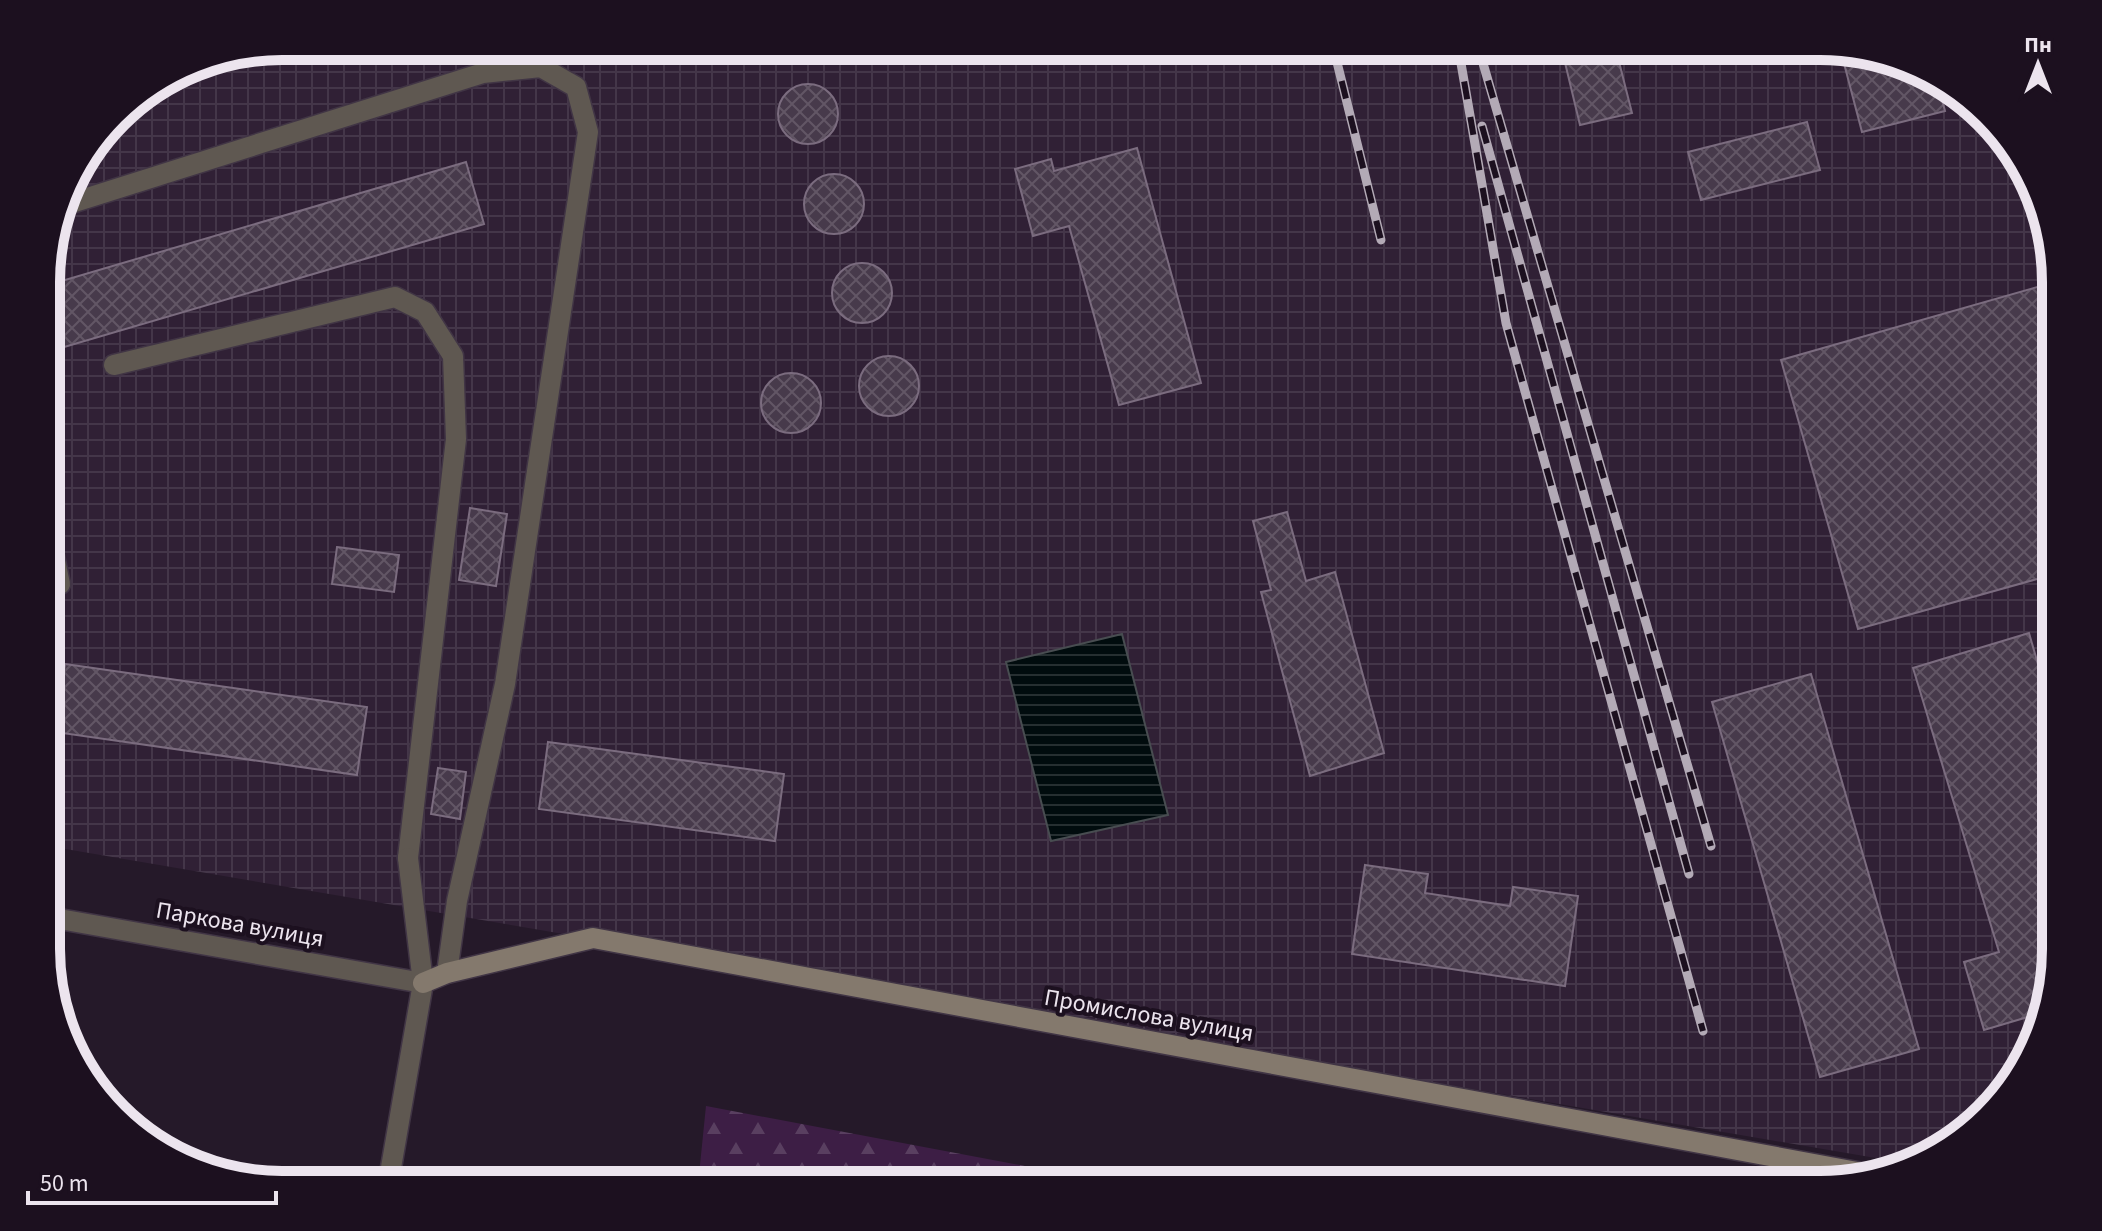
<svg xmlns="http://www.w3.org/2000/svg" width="2102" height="1231" viewBox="0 0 2102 1231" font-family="'Source Sans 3',sans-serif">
  <defs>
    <pattern id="industrial-grid" width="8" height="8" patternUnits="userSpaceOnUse" patternTransform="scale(2)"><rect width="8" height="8" fill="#302035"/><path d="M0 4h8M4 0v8" fill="none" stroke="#443649"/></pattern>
    <pattern id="forest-firs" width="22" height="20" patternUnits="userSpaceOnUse" patternTransform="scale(2)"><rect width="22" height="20" fill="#3d1e45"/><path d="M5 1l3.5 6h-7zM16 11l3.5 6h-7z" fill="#593f60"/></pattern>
    <pattern id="water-rules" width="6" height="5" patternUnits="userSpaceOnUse" patternTransform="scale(2)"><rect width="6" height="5" fill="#010c0e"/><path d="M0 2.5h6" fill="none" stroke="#262f31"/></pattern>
    <pattern id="building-cross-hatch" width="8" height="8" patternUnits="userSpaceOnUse" patternTransform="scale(2)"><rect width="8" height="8" fill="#473a4b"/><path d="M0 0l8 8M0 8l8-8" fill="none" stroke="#625665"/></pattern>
  </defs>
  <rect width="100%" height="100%" fill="#251929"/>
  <polygon fill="url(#industrial-grid)" points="282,46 1820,46 1938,78 2016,151 2055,266 2056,964 2024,1067 1938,1153 1905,1163 48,846 48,252 71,177 126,105 192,64"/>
  <polygon fill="url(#forest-firs)" points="706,1106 1126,1185 698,1185"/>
  <polygon fill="url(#water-rules)" stroke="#484d51" stroke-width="2" points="1122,634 1168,815 1051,841 1006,662"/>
  <g fill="url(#building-cross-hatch)" stroke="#7b6c7f" stroke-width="2">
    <polygon points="1561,46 1615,46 1632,113 1580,125"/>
    <polygon points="1841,52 1936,77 1945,111 1862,132"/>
    <circle cx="808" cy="114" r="30"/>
    <polygon points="1807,122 1820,170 1701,200 1688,152"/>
    <polygon points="1137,148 1201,383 1119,405 1069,226 1033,236 1015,169 1051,159 1054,171"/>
    <polygon points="466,162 484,224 54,350 48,328 48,285"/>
    <circle cx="834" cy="204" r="30"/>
    <circle cx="862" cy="293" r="30"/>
    <polygon points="2055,282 2055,574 1858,629 1781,360"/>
    <circle cx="889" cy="386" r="30"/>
    <circle cx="791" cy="403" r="30"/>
    <polygon points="470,508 507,514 496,586 459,580"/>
    <polygon points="1287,512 1306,581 1335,572 1384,753 1310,776 1261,592 1271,590 1253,521"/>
    <polygon points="337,547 399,555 394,592 332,584"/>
    <polygon points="2029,633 2053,716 2055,715 2056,964 2041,1013 1984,1030 1964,962 1999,952 1913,668"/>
    <polygon points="65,664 367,707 357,775 55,732"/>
    <polygon points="48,671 63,673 58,708 48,706"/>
    <polygon points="1811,674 1919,1049 1820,1077 1712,702"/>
    <polygon points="548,742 784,774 775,841 539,809"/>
    <polygon points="438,768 466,772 460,819 431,814"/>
    <polygon points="1365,865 1428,874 1425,893 1510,906 1513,887 1578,896 1565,986 1352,954"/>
  </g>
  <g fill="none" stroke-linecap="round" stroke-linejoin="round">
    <g stroke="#413545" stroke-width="23">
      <g id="lane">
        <polyline points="62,206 483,73 541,67 576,87 588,132 505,684 457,901 447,973"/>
        <polyline points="114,365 395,297 425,312 453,356 456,439 408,858"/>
        <polyline points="48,529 60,584"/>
      </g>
    </g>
    <g stroke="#413545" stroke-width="23">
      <g id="street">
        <polyline points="48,917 423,983"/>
        <polyline points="388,1185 423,983 408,858"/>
      </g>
    </g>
    <g stroke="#413545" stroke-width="23">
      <polyline id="secondary" points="423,983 447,973 593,938 1868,1174"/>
    </g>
    <use href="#lane" stroke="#5f5851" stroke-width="20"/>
    <use href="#street" stroke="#5f5851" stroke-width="20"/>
    <use href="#secondary" stroke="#84796d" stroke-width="20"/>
    <g stroke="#b3aab6" stroke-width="9">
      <g id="rail">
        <polyline points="1333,46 1381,240"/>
        <polyline points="1458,46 1506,323 1703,1031"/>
        <polyline points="1478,46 1711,846"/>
        <polyline points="1482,126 1689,874"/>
      </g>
    </g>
    <use href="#rail" stroke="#1c101f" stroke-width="6" stroke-dasharray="18" stroke-linecap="butt"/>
  </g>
  <g text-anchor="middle" stroke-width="8" stroke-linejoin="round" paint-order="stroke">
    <g font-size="24" fill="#ece4ee" stroke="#1c101f">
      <text transform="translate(240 924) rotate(10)" y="8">Паркова вулиця</text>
      <text transform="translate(1149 1015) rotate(10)" y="8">Промислова вулиця</text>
    </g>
  </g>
  <path d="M0 0H2102V1231H0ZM282 60H1820A222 222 0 0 1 2042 282V949A222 222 0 0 1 1820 1171H282A222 222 0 0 1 60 949V282A222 222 0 0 1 282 60Z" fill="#1c101f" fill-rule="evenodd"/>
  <path fill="none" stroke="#ece4ee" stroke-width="10" d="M282 60H1820A222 222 0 0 1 2042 282V949A222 222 0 0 1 1820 1171H282A222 222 0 0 1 60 949V282A222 222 0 0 1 282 60Z"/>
  <g transform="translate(2038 64)" stroke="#1c101f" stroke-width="6" paint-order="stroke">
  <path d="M0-6L14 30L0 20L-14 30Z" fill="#ece4ee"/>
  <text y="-12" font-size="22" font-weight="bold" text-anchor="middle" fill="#ece4ee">Пн</text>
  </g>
  <path d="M28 1191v12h248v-12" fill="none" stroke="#ece4ee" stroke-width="4"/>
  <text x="40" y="1191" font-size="24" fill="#ece4ee" stroke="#1c101f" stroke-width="6" paint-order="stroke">50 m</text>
</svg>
